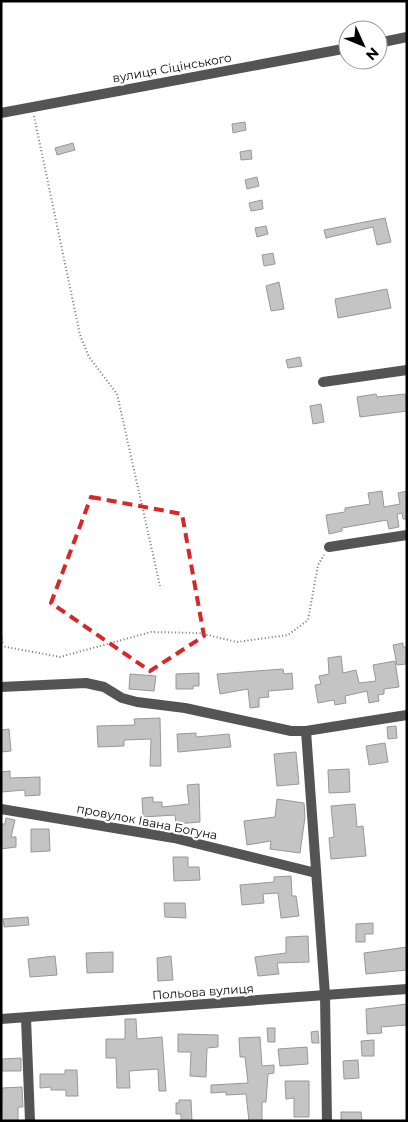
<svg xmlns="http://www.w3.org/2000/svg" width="408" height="1122" viewBox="0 0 408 1122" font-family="Montserrat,sans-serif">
  <rect width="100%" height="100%" fill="#fff"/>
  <g fill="#c4c4c4" stroke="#989898">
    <polygon points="245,122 246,130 233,133 232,124"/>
    <polygon points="73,143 75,150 57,155 55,148"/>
    <polygon points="251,150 252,159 241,160 240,152"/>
    <polygon points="257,177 259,186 247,189 245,180"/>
    <polygon points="262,200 263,209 251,211 249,203"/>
    <polygon points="385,218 391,242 377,245 373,227 326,238 324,230"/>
    <polygon points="266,226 268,234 257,237 255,228"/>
    <polygon points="273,253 275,264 264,266 262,255"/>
    <polygon points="279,282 284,309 271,311 266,286"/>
    <polygon points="387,289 391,308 338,318 335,299"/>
    <polygon points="300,357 302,366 288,368 286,360"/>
    <polygon points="376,394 377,397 405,394 407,411 360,417 357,397"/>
    <polygon points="321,404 324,422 313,424 310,406"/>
    <polygon points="382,491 384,507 400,504 398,493 407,491 407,519 403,519 402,513 397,514 399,527 389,529 387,520 342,528 342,531 329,534 326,515 345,512 345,508 370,504 368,493"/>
    <polygon points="403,643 403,647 407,647 406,664 397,665 393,645"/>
    <polygon points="341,656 343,673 356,670 359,683 376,681 373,665 395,661 399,687 384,689 384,694 378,695 379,701 369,703 367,691 345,696 346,703 335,705 334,700 318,703 315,685 321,684 319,676 329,674 328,658"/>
    <polygon points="283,669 284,674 292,673 293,689 268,691 269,697 259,698 259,707 250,708 248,689 220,694 217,674"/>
    <polygon points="199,673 199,686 193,686 193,689 176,689 176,674"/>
    <polygon points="130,674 156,676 154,691 129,689"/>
    <polygon points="160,718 161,766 150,766 151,739 124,740 124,746 98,747 97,726 135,725 134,719"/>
    <polygon points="396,726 397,738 388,739 387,727"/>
    <polygon points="9,729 11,751 1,752 1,730"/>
    <polygon points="196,733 196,737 229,734 231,747 178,752 177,734"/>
    <polygon points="385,743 388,762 369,765 366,746"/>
    <polygon points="296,752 299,784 277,786 274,754"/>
    <polygon points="349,769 350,792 329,793 328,770"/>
    <polygon points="10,771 10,778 40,777 40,795 25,796 25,790 1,792 1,772"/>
    <polygon points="199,784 200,822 176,824 175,815 143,817 142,798 153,797 153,802 162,802 162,807 189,804 187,785"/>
    <polygon points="277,799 304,803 305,817 300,853 270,849 271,841 247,845 244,821 275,817"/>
    <polygon points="355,804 357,827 363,826 366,856 331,859 329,838 334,837 331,806"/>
    <polygon points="6,818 15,820 11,837 16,837 16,847 1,849 1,824 5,824"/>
    <polygon points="31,829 49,829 50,851 31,852"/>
    <polygon points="173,857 188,857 188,867 199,867 200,880 174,881"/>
    <polygon points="291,876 292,896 296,896 299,916 281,918 278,893 263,894 264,903 242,905 240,885 274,882 274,877"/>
    <polygon points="164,903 185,903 186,918 165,917"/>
    <polygon points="28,917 29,925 4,927 3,919"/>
    <polygon points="373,923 373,934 365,934 365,942 356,942 356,924"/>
    <polygon points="308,936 309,962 277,963 279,974 258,976 255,957 286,953 286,937"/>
    <polygon points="407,947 407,970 366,974 364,953"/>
    <polygon points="113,952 113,972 87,973 86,953"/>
    <polygon points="55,956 57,975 30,977 28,959"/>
    <polygon points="171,956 173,980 158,981 157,958"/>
    <polygon points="407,1004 407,1025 381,1027 382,1033 367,1034 366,1009"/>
    <polygon points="125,1019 136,1019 137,1039 162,1037 166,1091 159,1091 158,1069 129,1071 130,1088 117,1088 116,1058 106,1058 106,1039 125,1039"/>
    <polygon points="267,1028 275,1028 275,1042 268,1042"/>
    <polygon points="318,1031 319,1043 312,1043 311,1032"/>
    <polygon points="178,1034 218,1035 218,1047 207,1048 206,1077 190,1076 191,1052 178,1052"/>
    <polygon points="260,1037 262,1066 274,1065 274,1073 268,1074 266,1102 262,1102 262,1121 249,1121 246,1094 226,1095 226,1092 211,1093 211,1085 248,1083 245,1057 240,1057 239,1038"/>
    <polygon points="374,1040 374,1056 362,1056 361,1041"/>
    <polygon points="307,1047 308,1064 280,1066 278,1049"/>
    <polygon points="21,1058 21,1071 2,1071 2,1059"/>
    <polygon points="358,1060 359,1078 344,1079 343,1061"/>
    <polygon points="65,1070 77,1070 78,1096 66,1096 66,1090 51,1090 51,1087 40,1088 40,1074 65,1074"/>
    <polygon points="285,1081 309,1081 309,1117 294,1117 294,1098 286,1099"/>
    <polygon points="22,1087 23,1107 18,1107 18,1120 1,1121 2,1088"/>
    <polygon points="179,1100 191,1100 192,1121 181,1121 181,1114 176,1114 176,1103 179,1103"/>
    <polygon points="341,1112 361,1112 362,1121 341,1121"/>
  </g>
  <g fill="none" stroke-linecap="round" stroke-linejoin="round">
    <g stroke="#767676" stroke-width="2" stroke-dasharray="1 2.5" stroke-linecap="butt">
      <polyline points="34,116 80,335 89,357 117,394 160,586"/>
      <polyline points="1,635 3,645"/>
      <polyline points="1,646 60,657 151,632 199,633 237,642 288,635 308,620 318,565 324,555"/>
    </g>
    <g stroke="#545454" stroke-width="10">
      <polyline points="378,43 407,37"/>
      <polyline points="1,113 348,48"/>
      <polyline points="323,382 407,370"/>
      <polyline points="329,547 407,535"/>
      <polyline points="1,687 86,683 104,687 122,698 137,702 185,708 291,731 306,731 407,715"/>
      <polyline points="306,731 325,995 327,1121"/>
      <polyline points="1,809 174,838 316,873"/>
      <polyline points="26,1018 30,1121"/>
      <polyline points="1,1019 407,989"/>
    </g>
  </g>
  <path fill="none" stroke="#d62828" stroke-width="4" stroke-dasharray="10 6" stroke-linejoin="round" d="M91 497 182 514 204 636 150 671 51 603Z"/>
  <g text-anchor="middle" stroke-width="4.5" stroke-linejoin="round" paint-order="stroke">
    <g font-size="12" fill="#000" stroke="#fff">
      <text transform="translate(172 68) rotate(-10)" y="4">вулиця Сіцінського</text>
      <text transform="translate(147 822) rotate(11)" y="4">провулок Івана Богуна</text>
      <text transform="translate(203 992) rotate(-4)" y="4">Польова вулиця</text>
    </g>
  </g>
  <rect width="408" height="1122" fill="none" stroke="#000000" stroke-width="5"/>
  <g transform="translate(363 45) rotate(134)"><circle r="24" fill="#ffffff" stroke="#999999"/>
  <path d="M0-4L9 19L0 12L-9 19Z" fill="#000000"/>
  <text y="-8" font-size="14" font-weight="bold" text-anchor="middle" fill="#000000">N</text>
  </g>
</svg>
